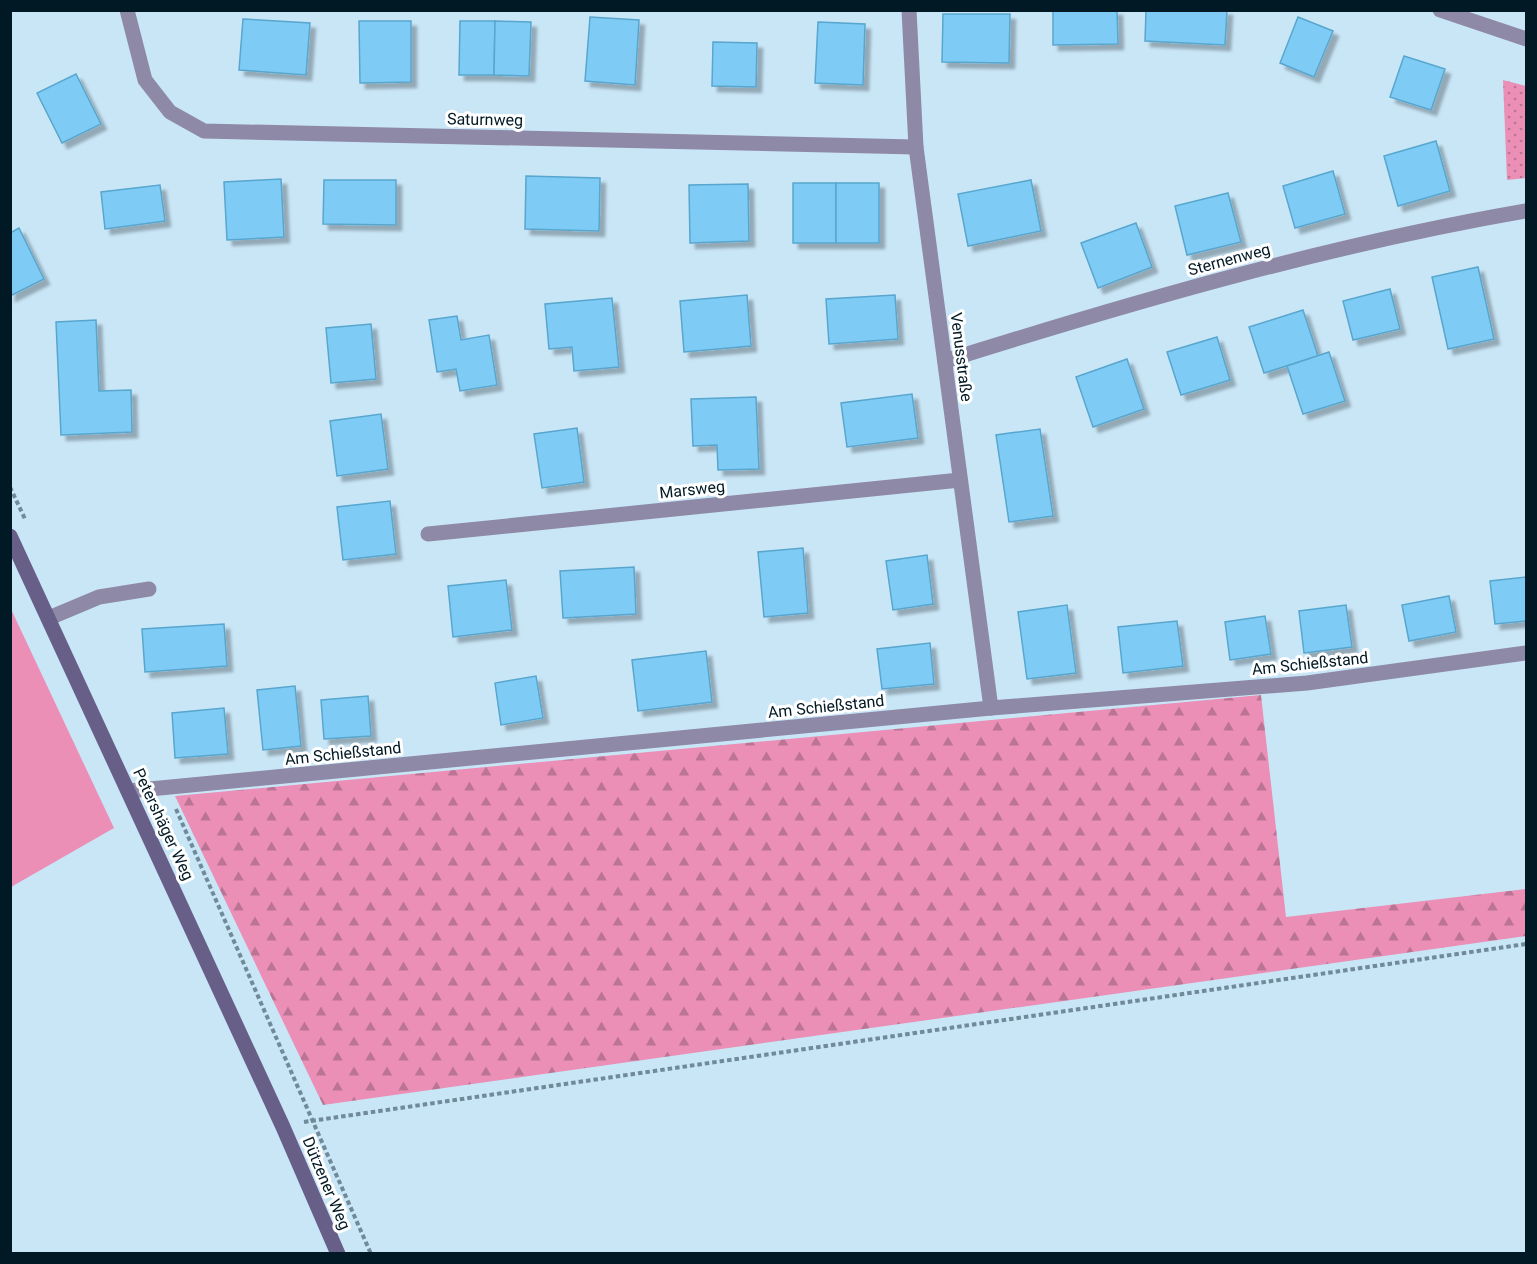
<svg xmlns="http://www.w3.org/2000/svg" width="1537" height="1264" viewBox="0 0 1537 1264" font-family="Roboto,sans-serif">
  <defs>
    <pattern id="forest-firs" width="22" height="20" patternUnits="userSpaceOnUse" patternTransform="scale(1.5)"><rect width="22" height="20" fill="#eb8fb6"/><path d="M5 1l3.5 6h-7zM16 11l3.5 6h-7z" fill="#bc7494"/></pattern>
    <pattern id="park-dots" width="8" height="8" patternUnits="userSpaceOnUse" patternTransform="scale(1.5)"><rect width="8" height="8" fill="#eb8fb6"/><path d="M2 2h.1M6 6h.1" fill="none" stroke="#bc7494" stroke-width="1.8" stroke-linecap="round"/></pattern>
    <filter id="shadow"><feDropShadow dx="5.5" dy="5.5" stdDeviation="1.5" flood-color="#0004"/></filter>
  </defs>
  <rect width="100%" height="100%" fill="#c9e6f7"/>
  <polygon fill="#eb8fb6" points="10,607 114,828 11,887 10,887"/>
  <polygon fill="url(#forest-firs)" points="1261,695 1286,917 1526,889 1526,936 323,1105 175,796"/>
  <polygon fill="url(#park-dots)" points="1503,80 1526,86 1526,178 1507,180"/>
  <g fill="#7eccf5" stroke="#58a6ce" stroke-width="1.5" filter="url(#shadow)">
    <polygon points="1053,10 1117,10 1118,44 1053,45"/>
    <polygon points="1146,10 1227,10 1225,45 1145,41"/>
    <polygon points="943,14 1010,14 1009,63 942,62"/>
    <polygon points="590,17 639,20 635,85 585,81"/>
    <polygon points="1298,17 1333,31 1314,77 1280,63"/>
    <polygon points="243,19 310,23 306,75 239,70"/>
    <polygon points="359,21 411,21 411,82 360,83"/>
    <polygon points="460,21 495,21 494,75 459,75"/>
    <polygon points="495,21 531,22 529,76 494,75"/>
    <polygon points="818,22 865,24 863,85 815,83"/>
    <polygon points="713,42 757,43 756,87 712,86"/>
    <polygon points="1404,56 1445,69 1431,110 1390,97"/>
    <polygon points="76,74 101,124 62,143 37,93"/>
    <polygon points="1436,141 1450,191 1398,206 1384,156"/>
    <polygon points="1333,171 1345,214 1295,228 1283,186"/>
    <polygon points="526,176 600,178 599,231 525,229"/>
    <polygon points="281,179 284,237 227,240 224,182"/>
    <polygon points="324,180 396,180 396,225 323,224"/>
    <polygon points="1031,180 1041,231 968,246 958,194"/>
    <rect x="793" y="183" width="43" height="60"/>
    <rect x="836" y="183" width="43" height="60"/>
    <polygon points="748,184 749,241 690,243 689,185"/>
    <polygon points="160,185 165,221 105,229 101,192"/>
    <polygon points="1228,193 1241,242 1187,255 1175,206"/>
    <polygon points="1136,223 1152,267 1098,288 1081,243"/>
    <polygon points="19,228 44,279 10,296 10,233"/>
    <polygon points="1478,267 1494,339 1448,349 1432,277"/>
    <polygon points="1390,289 1400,329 1353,340 1343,301"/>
    <polygon points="747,295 751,346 684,352 680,301"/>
    <polygon points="895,295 898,339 829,344 826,299"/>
    <polygon points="612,298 619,367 574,371 572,347 549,349 545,304"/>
    <polygon points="1303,310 1318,356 1264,373 1249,327"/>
    <polygon points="457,316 461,340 489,335 497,385 460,391 456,369 437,372 429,320"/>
    <polygon points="96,320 99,391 131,390 132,432 61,435 56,322"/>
    <polygon points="371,324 376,379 331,383 326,328"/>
    <polygon points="1217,337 1230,380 1181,395 1167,352"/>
    <polygon points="1329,352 1345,401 1303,414 1287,366"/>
    <polygon points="1127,359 1144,409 1093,427 1076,377"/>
    <polygon points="912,394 918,438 847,447 841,403"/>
    <polygon points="756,397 759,469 718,470 717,445 693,446 691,399"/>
    <polygon points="381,414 388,469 337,476 330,421"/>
    <polygon points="577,428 584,482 542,488 534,434"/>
    <polygon points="1040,429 1053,516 1009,522 996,435"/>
    <polygon points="390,501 396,554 343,560 337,507"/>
    <polygon points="803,548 808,613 764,617 758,552"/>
    <polygon points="927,555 933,604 893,610 886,561"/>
    <polygon points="634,567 636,614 563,618 560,571"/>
    <polygon points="1526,577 1526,621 1495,624 1490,581"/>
    <polygon points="506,580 512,630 453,637 448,586"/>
    <polygon points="1449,596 1456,632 1409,641 1402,605"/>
    <polygon points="1067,605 1076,673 1027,679 1018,612"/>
    <polygon points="1346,605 1352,647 1304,653 1299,611"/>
    <polygon points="1265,616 1271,654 1230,660 1225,622"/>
    <polygon points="1177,621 1183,666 1123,673 1118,627"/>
    <polygon points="224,624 227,666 145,672 142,629"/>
    <polygon points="930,643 934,684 882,689 877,649"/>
    <polygon points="706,651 712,702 638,711 632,660"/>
    <polygon points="536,676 543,718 501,725 495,683"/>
    <polygon points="295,686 301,746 263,750 257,690"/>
    <polygon points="368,696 371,736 324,739 321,700"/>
    <polygon points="224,708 228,754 175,758 172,713"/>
  </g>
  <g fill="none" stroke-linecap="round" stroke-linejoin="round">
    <g stroke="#708a99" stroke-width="4" stroke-dasharray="4.5 3" stroke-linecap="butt">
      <polyline points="10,487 25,519"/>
      <polyline points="176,809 371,1254"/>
      <polyline points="304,1122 1526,944"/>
    </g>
    <polyline stroke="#8e89a6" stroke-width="15" points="49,618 99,597 149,589"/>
    <g stroke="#8e89a6" stroke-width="15">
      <polyline points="127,10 145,80 170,112 204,131 916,147"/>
      <polyline points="909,10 916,147 991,708"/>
      <polyline points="1440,10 1526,39"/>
      <path d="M945 361C1136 301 1329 245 1526 211"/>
      <polyline points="428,534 960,480"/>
      <polyline points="129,791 991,708 1307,683 1526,653"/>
    </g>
    <polyline stroke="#685f89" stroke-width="15" points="10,536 283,1127 338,1254"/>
  </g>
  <g text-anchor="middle" stroke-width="6" stroke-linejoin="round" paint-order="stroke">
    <g font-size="16" fill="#011924" stroke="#fff">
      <text transform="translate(485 119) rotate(1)" y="6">Saturnweg</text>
      <text transform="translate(1229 259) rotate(-15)" y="6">Sternenweg</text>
      <text transform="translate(962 357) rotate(83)" y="6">Venusstraße</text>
      <text transform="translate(692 489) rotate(-6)" y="6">Marsweg</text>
      <text transform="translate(1310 663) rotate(-6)" y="6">Am Schießstand</text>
      <text transform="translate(826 706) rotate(-6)" y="6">Am Schießstand</text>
      <text transform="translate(343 753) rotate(-6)" y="6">Am Schießstand</text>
      <text transform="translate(164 824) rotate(65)" y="6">Petershäger Weg</text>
      <text transform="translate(327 1183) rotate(67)" y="6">Dützener Weg</text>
    </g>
  </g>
  <rect width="1537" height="1264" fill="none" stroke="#011924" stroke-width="24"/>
</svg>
